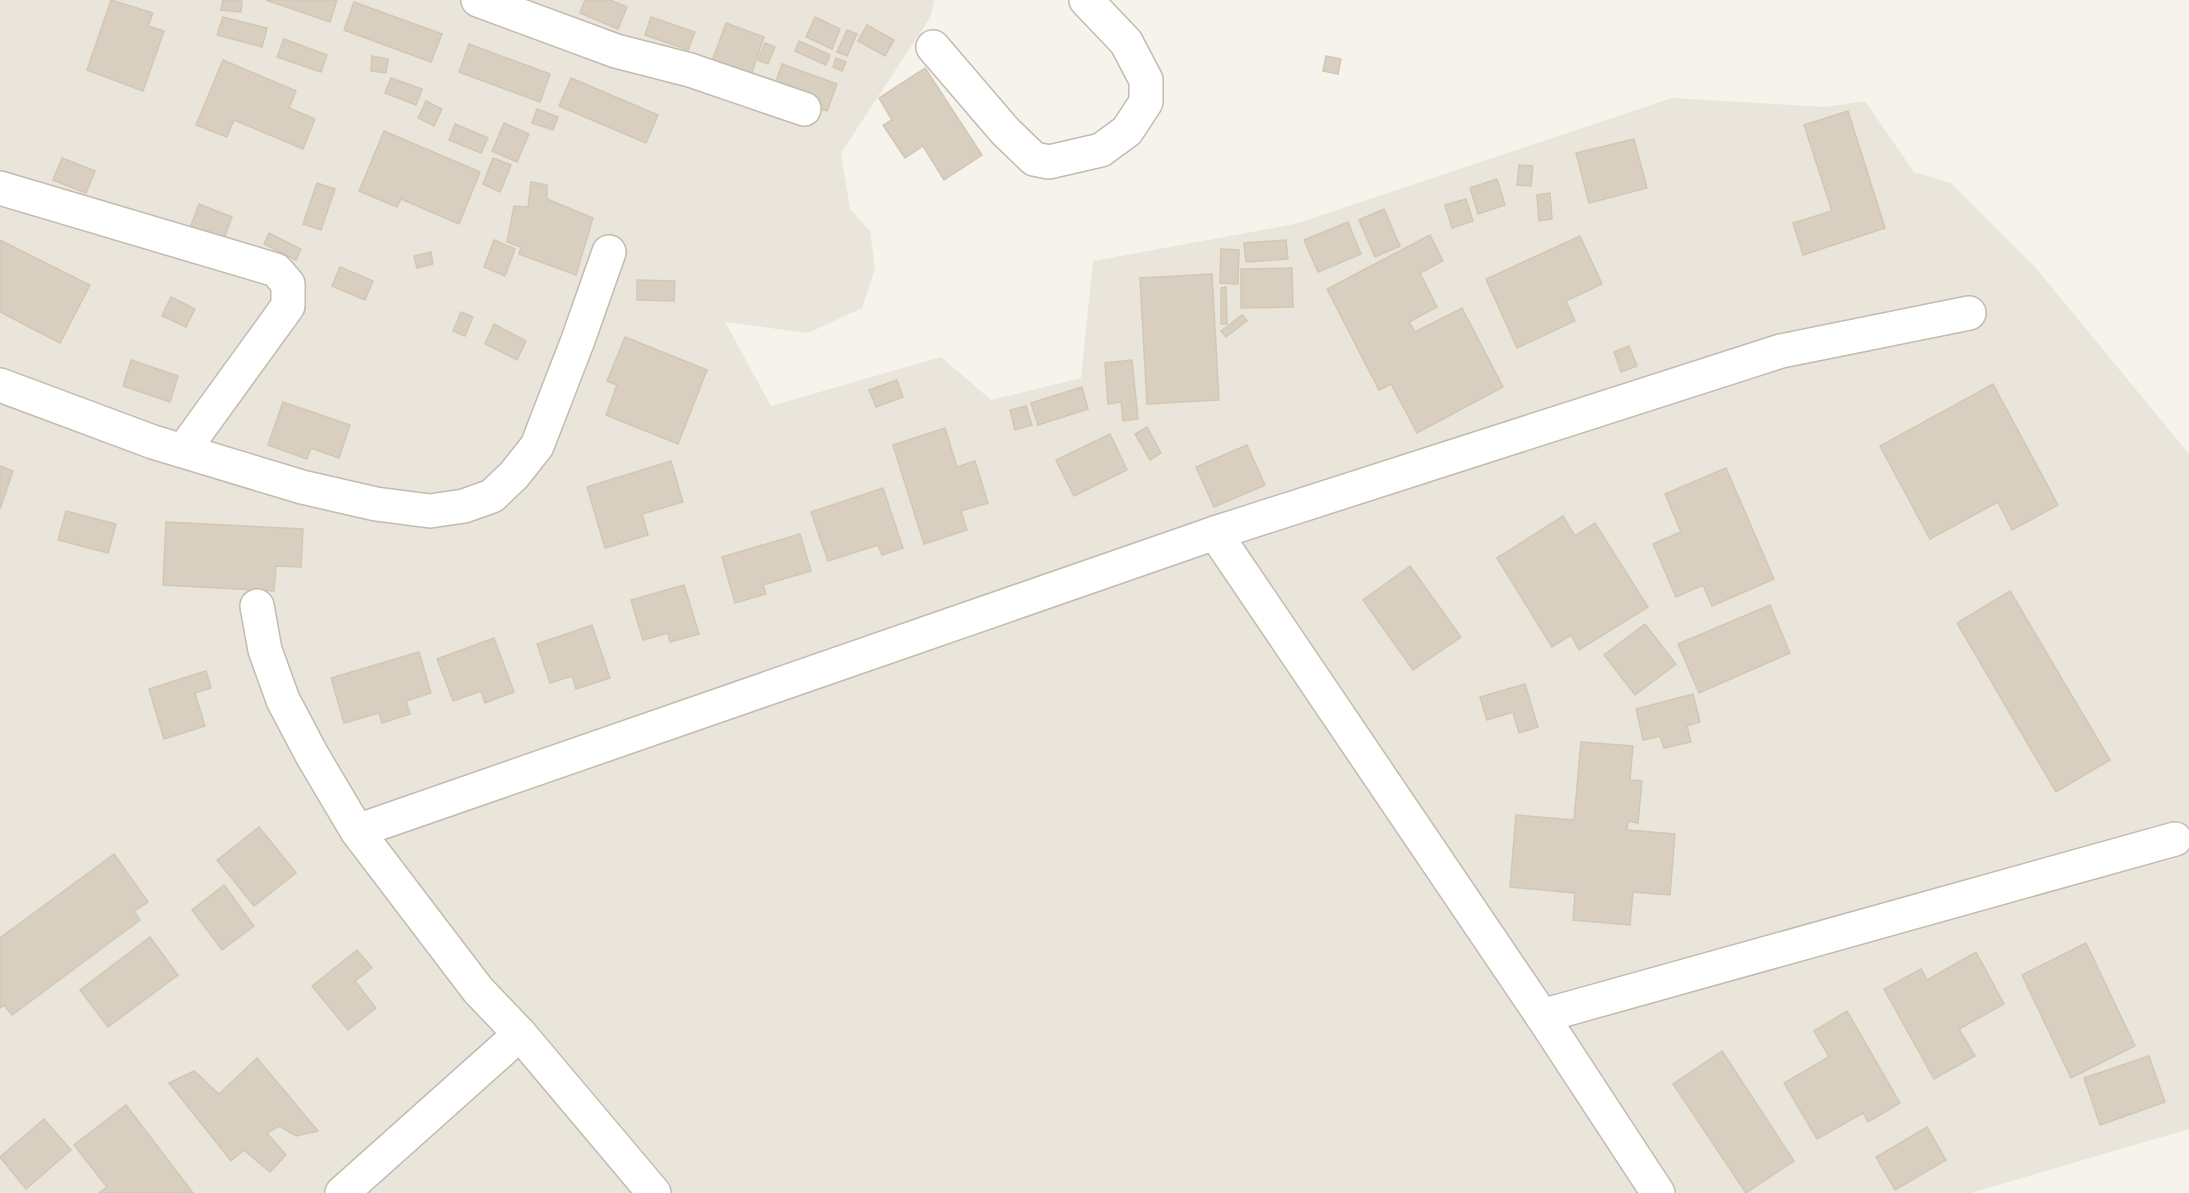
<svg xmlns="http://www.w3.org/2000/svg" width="2189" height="1193" viewBox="0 0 2189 1193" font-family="Figtree,sans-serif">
  <rect width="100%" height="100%" fill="#f6f3ec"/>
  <polygon fill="#eae5da" points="0,0 934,0 931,16 841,153 850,209 870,231 875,269 862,308 808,333 725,322 771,406 941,357 991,400 1081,378 1093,261 1295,224 1672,98 1825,107 1865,101 1914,172 1951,183 2035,267 2189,454 2189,1129 1971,1193 0,1193"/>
  <g fill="#d8cfc1" stroke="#d3c7b4" stroke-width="1.5">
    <polygon points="111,0 153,13 148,26 164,31 143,91 87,70"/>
    <polygon points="223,0 242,0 241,12 221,10"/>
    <polygon points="266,0 337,0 330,22"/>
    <polygon points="585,0 610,0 627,7 618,29 580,13"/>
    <polygon points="354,2 442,34 431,62 344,30"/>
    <polygon points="223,17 267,28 262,47 217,35"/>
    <polygon points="651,17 695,32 688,50 645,35"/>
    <polygon points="815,17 840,29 832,49 806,37"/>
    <polygon points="726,23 764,37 750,78 711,64"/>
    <polygon points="867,25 894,40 885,56 858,41"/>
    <polygon points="847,30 857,34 847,56 837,52"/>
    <polygon points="284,39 327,55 321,72 277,57"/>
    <polygon points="799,41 830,55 826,65 795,51"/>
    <polygon points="765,43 775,47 768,64 758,60"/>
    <polygon points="469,44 550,74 540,102 459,72"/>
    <polygon points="372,56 388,59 386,73 371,71"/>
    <polygon points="1326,56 1341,59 1338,74 1323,71"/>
    <polygon points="836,58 846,62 842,71 833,67"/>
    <polygon points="223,60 296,91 289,108 315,119 303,149 234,120 227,137 196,125"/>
    <polygon points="782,64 837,84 827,111 773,91"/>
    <polygon points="925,68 982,155 944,180 923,146 905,158 883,125 892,120 879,98"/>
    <polygon points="391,78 422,89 416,105 385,93"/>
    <polygon points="571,78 658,115 646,143 559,106"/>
    <polygon points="426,101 442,109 434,126 418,118"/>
    <polygon points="537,109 558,117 553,130 532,123"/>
    <polygon points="1848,111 1885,228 1803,255 1793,223 1832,211 1804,125"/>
    <polygon points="504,123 529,134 517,162 492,151"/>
    <polygon points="455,124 488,138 481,153 449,140"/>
    <polygon points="384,131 480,172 459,224 401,199 397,207 359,191"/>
    <polygon points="1634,139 1647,188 1589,203 1576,153"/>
    <polygon points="62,158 95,171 86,193 53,180"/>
    <polygon points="493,158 511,165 500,192 483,184"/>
    <polygon points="1519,165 1533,166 1531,186 1517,185"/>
    <polygon points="1497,179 1505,205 1478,214 1470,188"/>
    <polygon points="531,182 547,185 547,199 593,218 576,275 519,254 521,247 507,242 514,206 528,207"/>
    <polygon points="317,183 335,189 321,230 303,224"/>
    <polygon points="1550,193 1552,219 1539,221 1537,195"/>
    <polygon points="1466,199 1473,221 1452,228 1445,205"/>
    <polygon points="199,204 232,217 223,241 190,228"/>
    <polygon points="1384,209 1400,246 1375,257 1359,220"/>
    <polygon points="1348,222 1361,254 1318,272 1304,240"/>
    <polygon points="269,233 301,249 296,260 264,244"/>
    <polygon points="1430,235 1443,261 1420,273 1437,307 1409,322 1415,332 1462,308 1503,387 1417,433 1391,384 1379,390 1327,289"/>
    <polygon points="1580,236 1602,284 1566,301 1575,321 1517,348 1486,279"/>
    <polygon points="0,240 90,285 60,343 0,312"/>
    <polygon points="494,240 515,249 505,276 484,267"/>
    <polygon points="1286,240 1288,259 1246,262 1244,243"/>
    <polygon points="1221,249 1239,250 1238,284 1220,283"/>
    <polygon points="431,252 433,264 417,268 414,256"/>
    <polygon points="340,267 373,281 365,300 332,286"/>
    <polygon points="1292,268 1293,307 1241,308 1241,269"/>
    <polygon points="1212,274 1219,400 1147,404 1140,278"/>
    <polygon points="637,280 675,281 674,301 637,300"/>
    <polygon points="1226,287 1227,324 1221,324 1221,288"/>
    <polygon points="171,297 195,309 186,327 162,316"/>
    <polygon points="461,312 473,317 465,336 453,331"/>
    <polygon points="1242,315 1247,321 1226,337 1221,331"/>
    <polygon points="494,324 526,341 517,360 485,344"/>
    <polygon points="625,337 707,370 678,444 606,415 617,385 607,381"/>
    <polygon points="1629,346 1637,366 1621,372 1614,352"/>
    <polygon points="131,360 178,376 170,402 123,386"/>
    <polygon points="1132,360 1138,419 1123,421 1121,402 1108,404 1105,363"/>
    <polygon points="897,380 903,397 876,407 869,390"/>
    <polygon points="1993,384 2058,505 2012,530 1998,502 1930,539 1880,446"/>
    <polygon points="1082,387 1088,409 1038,425 1031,403"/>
    <polygon points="283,402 350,425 339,458 311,448 307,459 268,445"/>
    <polygon points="1026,406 1032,425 1015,430 1010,410"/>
    <polygon points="1147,427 1161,453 1150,460 1135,434"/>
    <polygon points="945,428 957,467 975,461 988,503 961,511 967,530 924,544 893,445"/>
    <polygon points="1110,434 1127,470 1074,496 1056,460"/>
    <polygon points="1247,445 1265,485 1214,507 1196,467"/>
    <polygon points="671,461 683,502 642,514 648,535 605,548 587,487"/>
    <polygon points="0,466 13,471 0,509"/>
    <polygon points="1726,468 1774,579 1712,606 1703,585 1676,597 1653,544 1681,532 1665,494"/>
    <polygon points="883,488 903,548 882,555 878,545 828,561 811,512"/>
    <polygon points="66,511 116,524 108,553 58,540"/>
    <polygon points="1563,516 1575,536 1595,523 1648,607 1579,650 1571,635 1552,647 1497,558"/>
    <polygon points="166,522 303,529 301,567 276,566 274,591 163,585"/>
    <polygon points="800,534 811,571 763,585 766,594 735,603 722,557"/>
    <polygon points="1410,566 1461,637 1413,670 1363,600"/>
    <polygon points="684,585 699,634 670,642 668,633 643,640 631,600"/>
    <polygon points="2010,591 2110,760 2056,792 1957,623"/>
    <polygon points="1770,605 1790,653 1699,693 1678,644"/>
    <polygon points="1645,624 1676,664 1635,695 1604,655"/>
    <polygon points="592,625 610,678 576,689 572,676 550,683 537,644"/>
    <polygon points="494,638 514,692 485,703 481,691 453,701 437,659"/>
    <polygon points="419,652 431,693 406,701 410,714 382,723 379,713 344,723 331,678"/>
    <polygon points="206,671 211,688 195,693 205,726 164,739 149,689"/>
    <polygon points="1525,684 1538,727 1519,733 1513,712 1487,720 1480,697"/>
    <polygon points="1693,694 1700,722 1687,726 1691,742 1664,748 1660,736 1643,740 1636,709"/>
    <polygon points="1581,742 1633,746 1630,780 1642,781 1638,823 1628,821 1627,830 1675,834 1670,895 1633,892 1630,925 1573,920 1575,893 1510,887 1516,815 1574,820"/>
    <polygon points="259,827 296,873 254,906 217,860"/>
    <polygon points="114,854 148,902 134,911 140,920 12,1015 4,1005 0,1008 0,938"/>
    <polygon points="224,885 254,926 222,950 192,910"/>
    <polygon points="150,937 178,975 108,1027 80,990"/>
    <polygon points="2086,943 2135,1046 2071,1078 2022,975"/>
    <polygon points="357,950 372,968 355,981 376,1008 348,1030 312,986"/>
    <polygon points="1976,952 2004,1004 1959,1029 1975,1056 1934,1079 1884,989 1921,969 1927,980"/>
    <polygon points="1847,1011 1900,1103 1868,1122 1863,1113 1817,1139 1784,1083 1829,1057 1814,1031"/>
    <polygon points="1722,1051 1794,1161 1746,1193 1673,1084"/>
    <polygon points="2149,1056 2165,1102 2100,1125 2084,1078"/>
    <polygon points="257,1058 318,1131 296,1136 279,1126 267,1133 286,1155 270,1172 244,1150 231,1161 169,1083 194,1071 219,1094"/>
    <polygon points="126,1105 193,1193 99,1193 107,1187 74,1145"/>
    <polygon points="44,1119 71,1150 26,1189 0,1157"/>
    <polygon points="1927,1127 1946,1160 1895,1190 1876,1157"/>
  </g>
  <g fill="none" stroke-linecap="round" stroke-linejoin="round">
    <g stroke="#c2bbae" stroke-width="36">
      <g id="street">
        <polyline points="478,0 616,51 690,70 804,109"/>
        <polyline points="933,47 1005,131 1034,159 1049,162 1101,150 1127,131 1146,102 1146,80 1126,42 1086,0"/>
        <polyline points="0,188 276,270 288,284 288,306 183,451"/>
        <polyline points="0,385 153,442 302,487 376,504 430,511 464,506 492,496 514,475 537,446 578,340 609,252"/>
        <polyline points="1215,533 1542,1016 1658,1193"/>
        <polyline points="257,606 265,650 283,700 312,755 357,831 478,990 520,1034 654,1193"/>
        <polyline points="357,831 1215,533 1781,351 1969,313"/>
        <polyline points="1542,1016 2175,839"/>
        <polyline points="342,1193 520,1034"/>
      </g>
    </g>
    <use href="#street" stroke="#fff" stroke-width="33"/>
  </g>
</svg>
